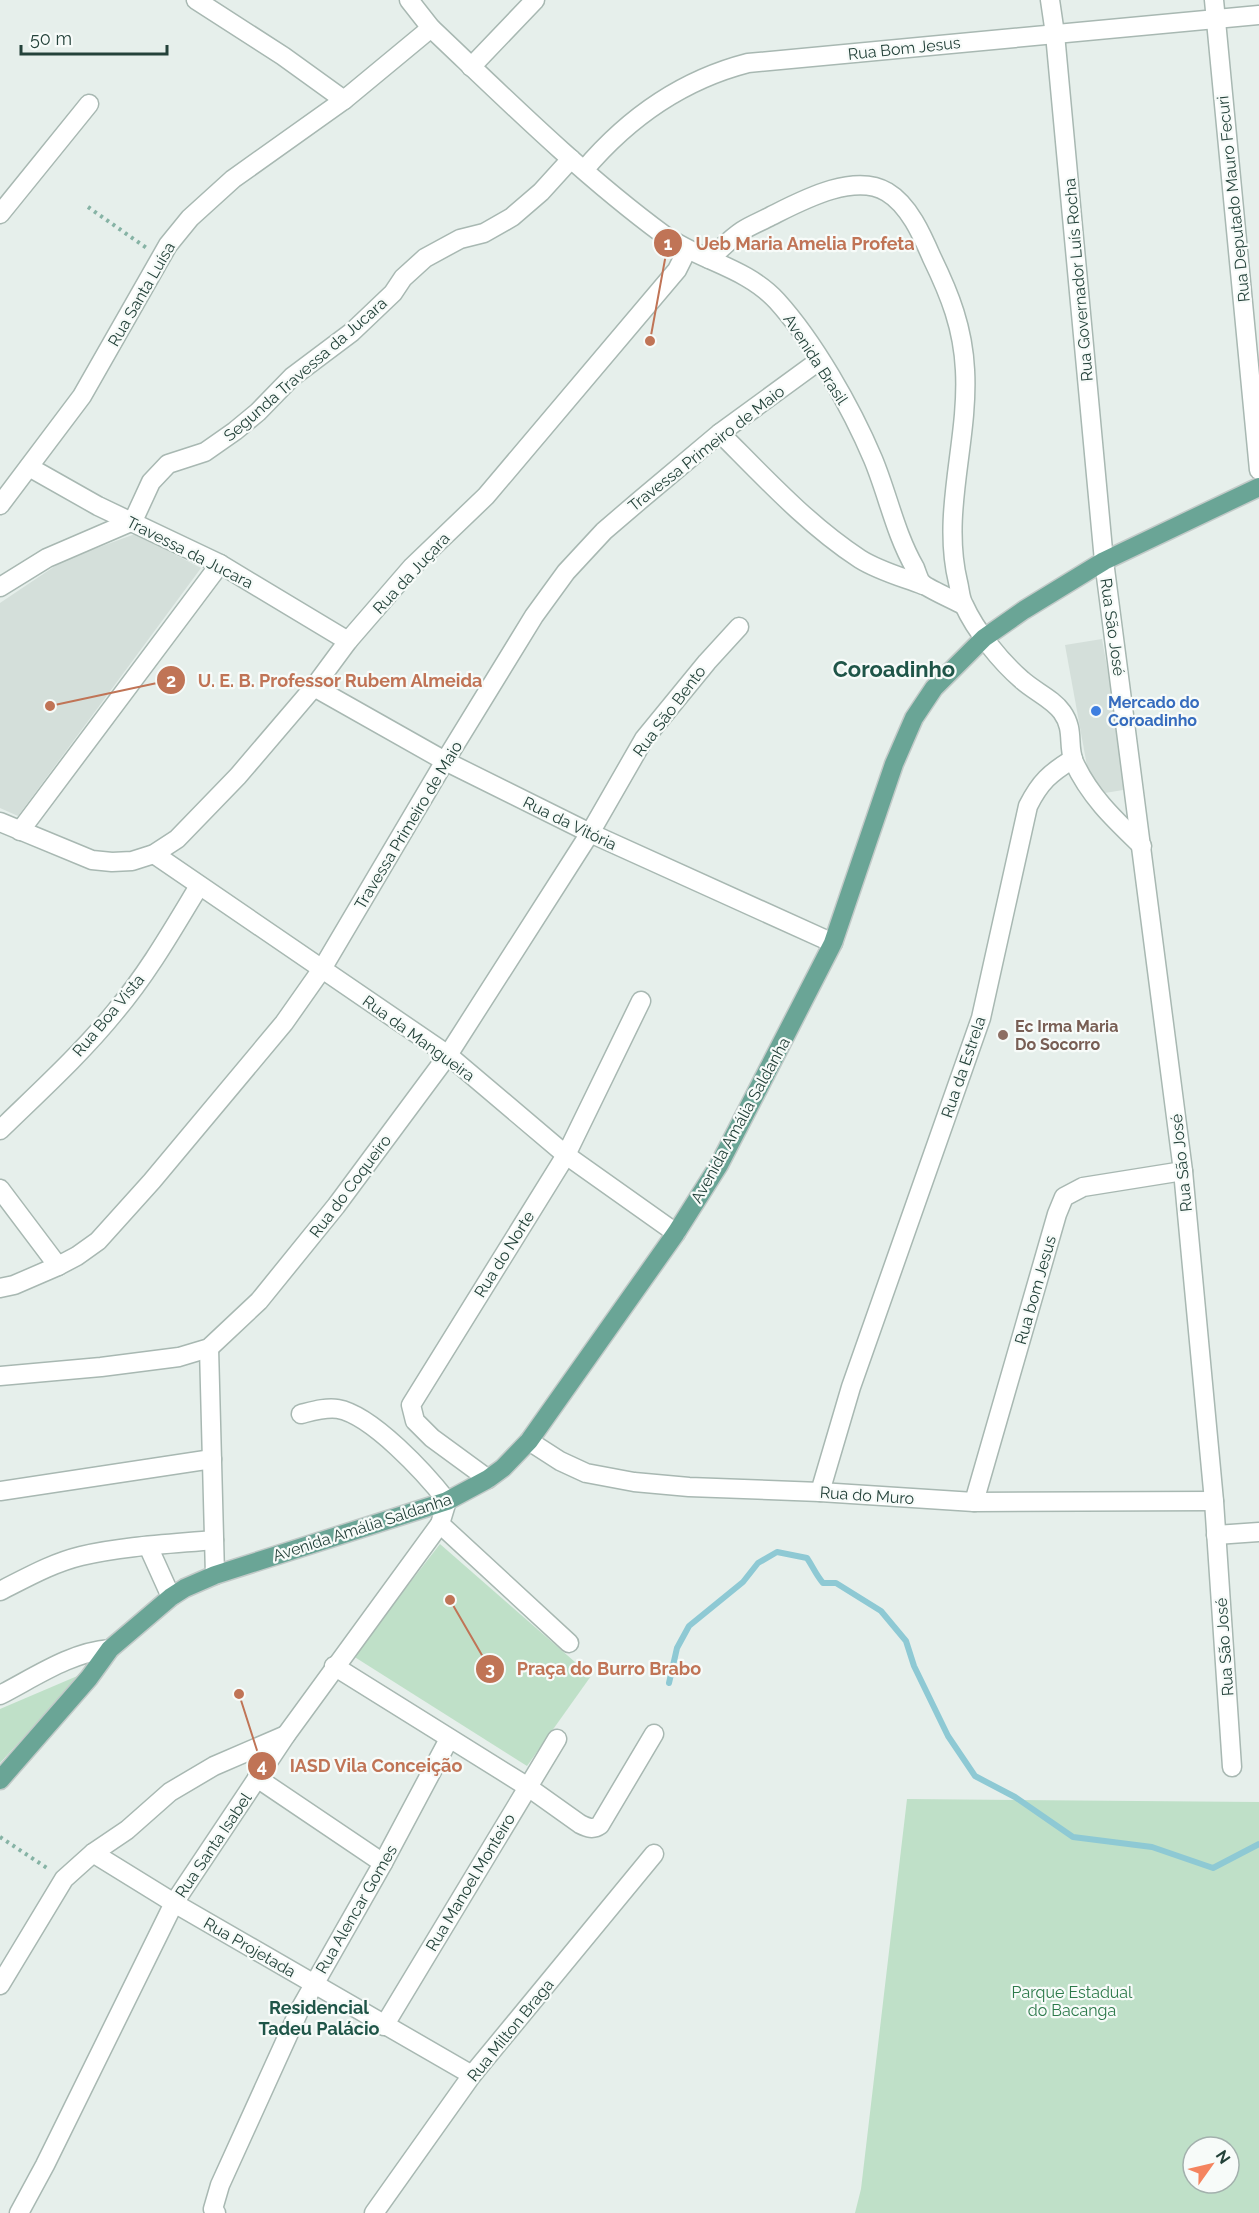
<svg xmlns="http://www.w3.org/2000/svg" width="1259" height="2213" viewBox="0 0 1259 2213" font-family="Raleway,sans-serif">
  <rect width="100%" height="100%" fill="#e6efeb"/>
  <g fill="#d4dfda">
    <polygon points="135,534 201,568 18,816 0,808 0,603 64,560"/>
    <polygon points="1102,639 1129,789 1105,793 1089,777 1065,645"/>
  </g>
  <g fill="#bfe0c8" fill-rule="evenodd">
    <polygon points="440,1544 591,1676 527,1766 353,1656"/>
    <polygon points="82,1674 0,1763 0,1709"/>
    <path d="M907 1799 1259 1802V2213H855L861 2189ZM1193 2147H1229V2183H1193Z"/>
  </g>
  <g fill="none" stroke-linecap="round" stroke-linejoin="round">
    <path stroke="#8ec9d4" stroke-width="6" d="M669 1683 677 1648 689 1626 743 1582 758 1563 777 1552 807 1558C813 1567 816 1575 823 1583H836L881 1611 906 1641 914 1666 948 1736 975 1776 1015 1797 1073 1837 1152 1847 1213 1868 1259 1844"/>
    <g stroke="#a8b8b2" stroke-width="21">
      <g id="minor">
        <polyline points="196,0 283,56 344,100"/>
        <path d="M409 0 431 28C506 99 580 173 664 235 700 261 746 267 777 301 814 342 851 407 873 459 888 495 895 533 915 568 917 573 919 581 923 584 927 588 956 601 963 605"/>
        <polyline points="1050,0 1055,34 1104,561 1183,1171 1214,1501 1232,1767"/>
        <polyline points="1214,0 1259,470"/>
        <polyline points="471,67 535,0"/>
        <path d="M584 170C628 118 682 80 748 63L1259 15"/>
        <polyline points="0,214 89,104"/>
        <path d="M709 259C720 250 730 239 742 231 751 225 762 221 771 216 801 201 854 172 887 192 909 205 922 235 932 258 950 295 963 328 965 370 969 441 941 512 958 582 960 590 960 599 964 605 975 630 1001 662 1022 680 1034 691 1053 699 1062 712 1075 730 1067 745 1074 762 1090 797 1115 820 1142 846"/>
        <path d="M720 433C764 477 808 525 860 559 879 571 902 577 923 585"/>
        <polyline points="29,467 98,506 220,564 348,641"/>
        <polyline points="0,505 82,396 168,245 190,218 233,179 344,100 431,28"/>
        <polyline points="0,587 47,558 133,521 151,482 168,464 205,452 235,431 258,412 292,377 352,332 393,293 403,278 425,258 460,239 484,233 512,217 541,192 571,159"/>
        <polyline points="314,687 445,761 590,833 833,943"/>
        <polyline points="0,822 92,860 112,862 132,861 154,854 177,839 238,776 314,687 348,641 412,567 486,496 677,270 687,250"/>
        <polyline points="20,831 220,564"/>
        <polyline points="154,854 448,1055 566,1155 676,1233"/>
        <path d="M0 1130C39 1092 81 1054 115 1012 148 973 173 929 199 886"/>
        <polyline points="0,1189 58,1266"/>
        <polyline points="0,1288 14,1285 58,1266 77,1256 98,1241 152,1181 284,1023 322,969 445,761 534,616 566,572 604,531 639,501 720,433 820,360"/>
        <polyline points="209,1348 215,1575"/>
        <polyline points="0,1376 101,1367 179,1357 209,1348 259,1301 336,1206 448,1055 590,833 644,739 707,662 739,627"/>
        <polyline points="529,1441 560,1461 586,1473 634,1482 689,1487 820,1492 974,1502 1214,1501"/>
        <polyline points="488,1479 432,1438 415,1421 411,1405 566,1155 641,1001"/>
        <polyline points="0,1491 212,1459"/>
        <path d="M820 1492 851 1387 981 1018 1028 806C1040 782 1050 773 1073 759"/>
        <polyline points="974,1502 1057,1214 1064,1197 1083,1187 1183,1171"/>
        <polyline points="440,1524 569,1643"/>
        <polyline points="1216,1535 1259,1532"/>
        <polyline points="148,1546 171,1597"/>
        <path d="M0 1591C26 1578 52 1563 81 1556 124 1546 170 1544 214 1540"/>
        <path d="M334 1666 528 1787 580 1824C588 1828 593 1830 600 1825L654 1734"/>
        <path d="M0 1695C35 1677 71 1652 110 1649"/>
        <polyline points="257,1778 383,1863"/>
        <polyline points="93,1853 174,1903 472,2075"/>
        <polyline points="0,1985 64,1879 93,1853 127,1830 170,1792 214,1766 286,1735"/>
        <polyline points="384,2026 557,1739"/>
        <path d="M19 2213 45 2165 174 1903 286 1735 440 1524 447 1501C426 1474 372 1415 338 1409 326 1407 313 1411 301 1414"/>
        <polyline points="216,2213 213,2209 220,2185 299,2011 383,1863 449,1739"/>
        <polyline points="374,2213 472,2075 654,1854"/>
      </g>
    </g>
    <g stroke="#c2cac8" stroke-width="21">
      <polyline id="major" points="0,1780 89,1678 110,1649 171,1597 185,1588 215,1575 447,1501 488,1479 503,1468 529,1441 676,1233 719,1165 833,943 894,764 914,718 934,688 984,638 1024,610 1104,561 1259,487"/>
    </g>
    <g stroke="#86b3a5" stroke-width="4" stroke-dasharray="3 4.5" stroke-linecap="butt">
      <polyline points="88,207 148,249"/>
      <polyline points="0,1837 50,1870"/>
    </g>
    <use href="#minor" stroke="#fff" stroke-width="18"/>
    <use href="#major" stroke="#6aa596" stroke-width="18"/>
  </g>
  <circle fill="#3f7fe0" stroke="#f7fbf9" stroke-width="2" cx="1096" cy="711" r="6"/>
  <circle fill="#8d6e63" stroke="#f7fbf9" stroke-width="2" cx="1003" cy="1035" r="6"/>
  <g text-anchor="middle" stroke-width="4.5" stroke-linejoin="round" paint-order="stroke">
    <g font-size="16" fill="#24423a" stroke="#f7fbf9">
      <text transform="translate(904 48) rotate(-6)" y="6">Rua Bom Jesus</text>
      <text transform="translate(1233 199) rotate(-96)" y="6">Rua Deputado Mauro Fecuri</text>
      <text transform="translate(1078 280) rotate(-95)" y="6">Rua Governador Luís Rocha</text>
      <text transform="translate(141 294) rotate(-60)" y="6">Rua Santa Luísa</text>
      <text transform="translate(816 359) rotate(57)" y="6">Avenida Brasil</text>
      <text transform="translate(305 369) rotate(-41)" y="6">Segunda Travessa da Jucara</text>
      <text transform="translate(706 448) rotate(-38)" y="6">Travessa Primeiro de Maio</text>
      <text transform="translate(190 552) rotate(27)" y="6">Travessa da Jucara</text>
      <text transform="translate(411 573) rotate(-47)" y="6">Rua da Juçara</text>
      <text transform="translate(1113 627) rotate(82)" y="6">Rua São José</text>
      <text transform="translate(669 711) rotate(-53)" y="6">Rua São Bento</text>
      <text transform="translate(570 823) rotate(26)" y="6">Rua da Vitória</text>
      <text transform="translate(408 825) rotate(-59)" y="6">Travessa Primeiro de Maio</text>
      <text transform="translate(108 1015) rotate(-50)" y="6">Rua Boa Vista</text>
      <text transform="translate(419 1038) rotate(36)" y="6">Rua da Mangueira</text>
      <text transform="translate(963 1067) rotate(-71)" y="6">Rua da Estrela</text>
      <text transform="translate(740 1120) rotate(-61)" y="6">Avenida Amália Saldanha</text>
      <text transform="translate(1181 1163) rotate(-96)" y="6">Rua São José</text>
      <text transform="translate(350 1186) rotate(-53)" y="6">Rua do Coqueiro</text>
      <text transform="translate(504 1254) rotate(-58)" y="6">Rua do Norte</text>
      <text transform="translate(1035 1290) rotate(-74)" y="6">Rua bom Jesus</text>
      <text transform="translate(867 1495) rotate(4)" y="6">Rua do Muro</text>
      <text transform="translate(362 1527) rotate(-18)" y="6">Avenida Amália Saldanha</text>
      <text transform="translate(1224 1647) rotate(-94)" y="6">Rua São José</text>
      <text transform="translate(213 1845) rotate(-56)" y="6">Rua Santa Isabel</text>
      <text transform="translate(470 1882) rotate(-59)" y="6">Rua Manoel Monteiro</text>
      <text transform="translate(356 1909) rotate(-60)" y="6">Rua Alencar Gomes</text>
      <text transform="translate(250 1947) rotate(30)" y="6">Rua Projetada</text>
      <text transform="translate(510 2030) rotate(-51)" y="6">Rua Milton Braga</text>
    </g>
    <g font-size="16" font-weight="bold" fill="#366cbe" stroke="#f7fbf9" text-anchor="start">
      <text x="1108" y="708">Mercado do<tspan x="1108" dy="18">Coroadinho</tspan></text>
    </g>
    <g font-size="16" font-weight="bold" fill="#785e54" stroke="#f7fbf9" text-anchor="start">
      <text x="1015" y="1032">Ec Irma Maria<tspan x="1015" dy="18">Do Socorro</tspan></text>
    </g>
    <g font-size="16" fill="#2d7a4b" stroke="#f7fbf9">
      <text x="1072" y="1998">Parque Estadual<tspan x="1072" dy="18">do Bacanga</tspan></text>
    </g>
    <g font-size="18" font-weight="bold" fill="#1f5548" stroke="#f7fbf9">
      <text x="319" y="2014">Residencial<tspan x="319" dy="21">Tadeu Palácio</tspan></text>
    </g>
    <g font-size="22" font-weight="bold" fill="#1f5548" stroke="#f7fbf9">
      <text x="894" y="677">Coroadinho</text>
    </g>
  </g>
  <path fill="none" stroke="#c07456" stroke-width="2" d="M650 341L668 243M50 706L171 680M450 1600L490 1669M239 1694L262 1766"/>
  <g fill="#c07456" stroke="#f7fbf9" stroke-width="2">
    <circle cx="650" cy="341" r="6"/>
    <circle cx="50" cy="706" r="6"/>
    <circle cx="450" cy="1600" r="6"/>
    <circle cx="239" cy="1694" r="6"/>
    <circle cx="668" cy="243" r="15"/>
    <circle cx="171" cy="680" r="15"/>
    <circle cx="490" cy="1669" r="15"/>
    <circle cx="262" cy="1766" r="15"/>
  </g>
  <g font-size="18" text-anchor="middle" font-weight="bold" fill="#fff">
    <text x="668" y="250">1</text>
    <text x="171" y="687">2</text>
    <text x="490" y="1675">3</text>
    <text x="262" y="1772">4</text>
  </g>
  <g font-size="18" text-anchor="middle" font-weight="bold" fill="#c07456" stroke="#f7fbf9" stroke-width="4.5" stroke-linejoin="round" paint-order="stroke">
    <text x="805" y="250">Ueb Maria Amelia Profeta</text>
    <text x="340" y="687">U. E. B. Professor Rubem Almeida</text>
    <text x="609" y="1675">Praça do Burro Brabo</text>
    <text x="376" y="1772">IASD Vila Conceição</text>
  </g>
  <g transform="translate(1211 2165) rotate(56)"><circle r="28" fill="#f7fbf9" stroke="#a3b1ad" stroke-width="1.5"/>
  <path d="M0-4.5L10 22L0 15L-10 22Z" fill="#f4845f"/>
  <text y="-9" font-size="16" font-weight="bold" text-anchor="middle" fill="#24423a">N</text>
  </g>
  <path d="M21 45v9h146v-9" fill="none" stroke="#24423a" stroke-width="3"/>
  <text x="30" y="45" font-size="18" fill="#24423a" stroke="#f7fbf9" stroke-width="4.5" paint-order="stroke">50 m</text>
</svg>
